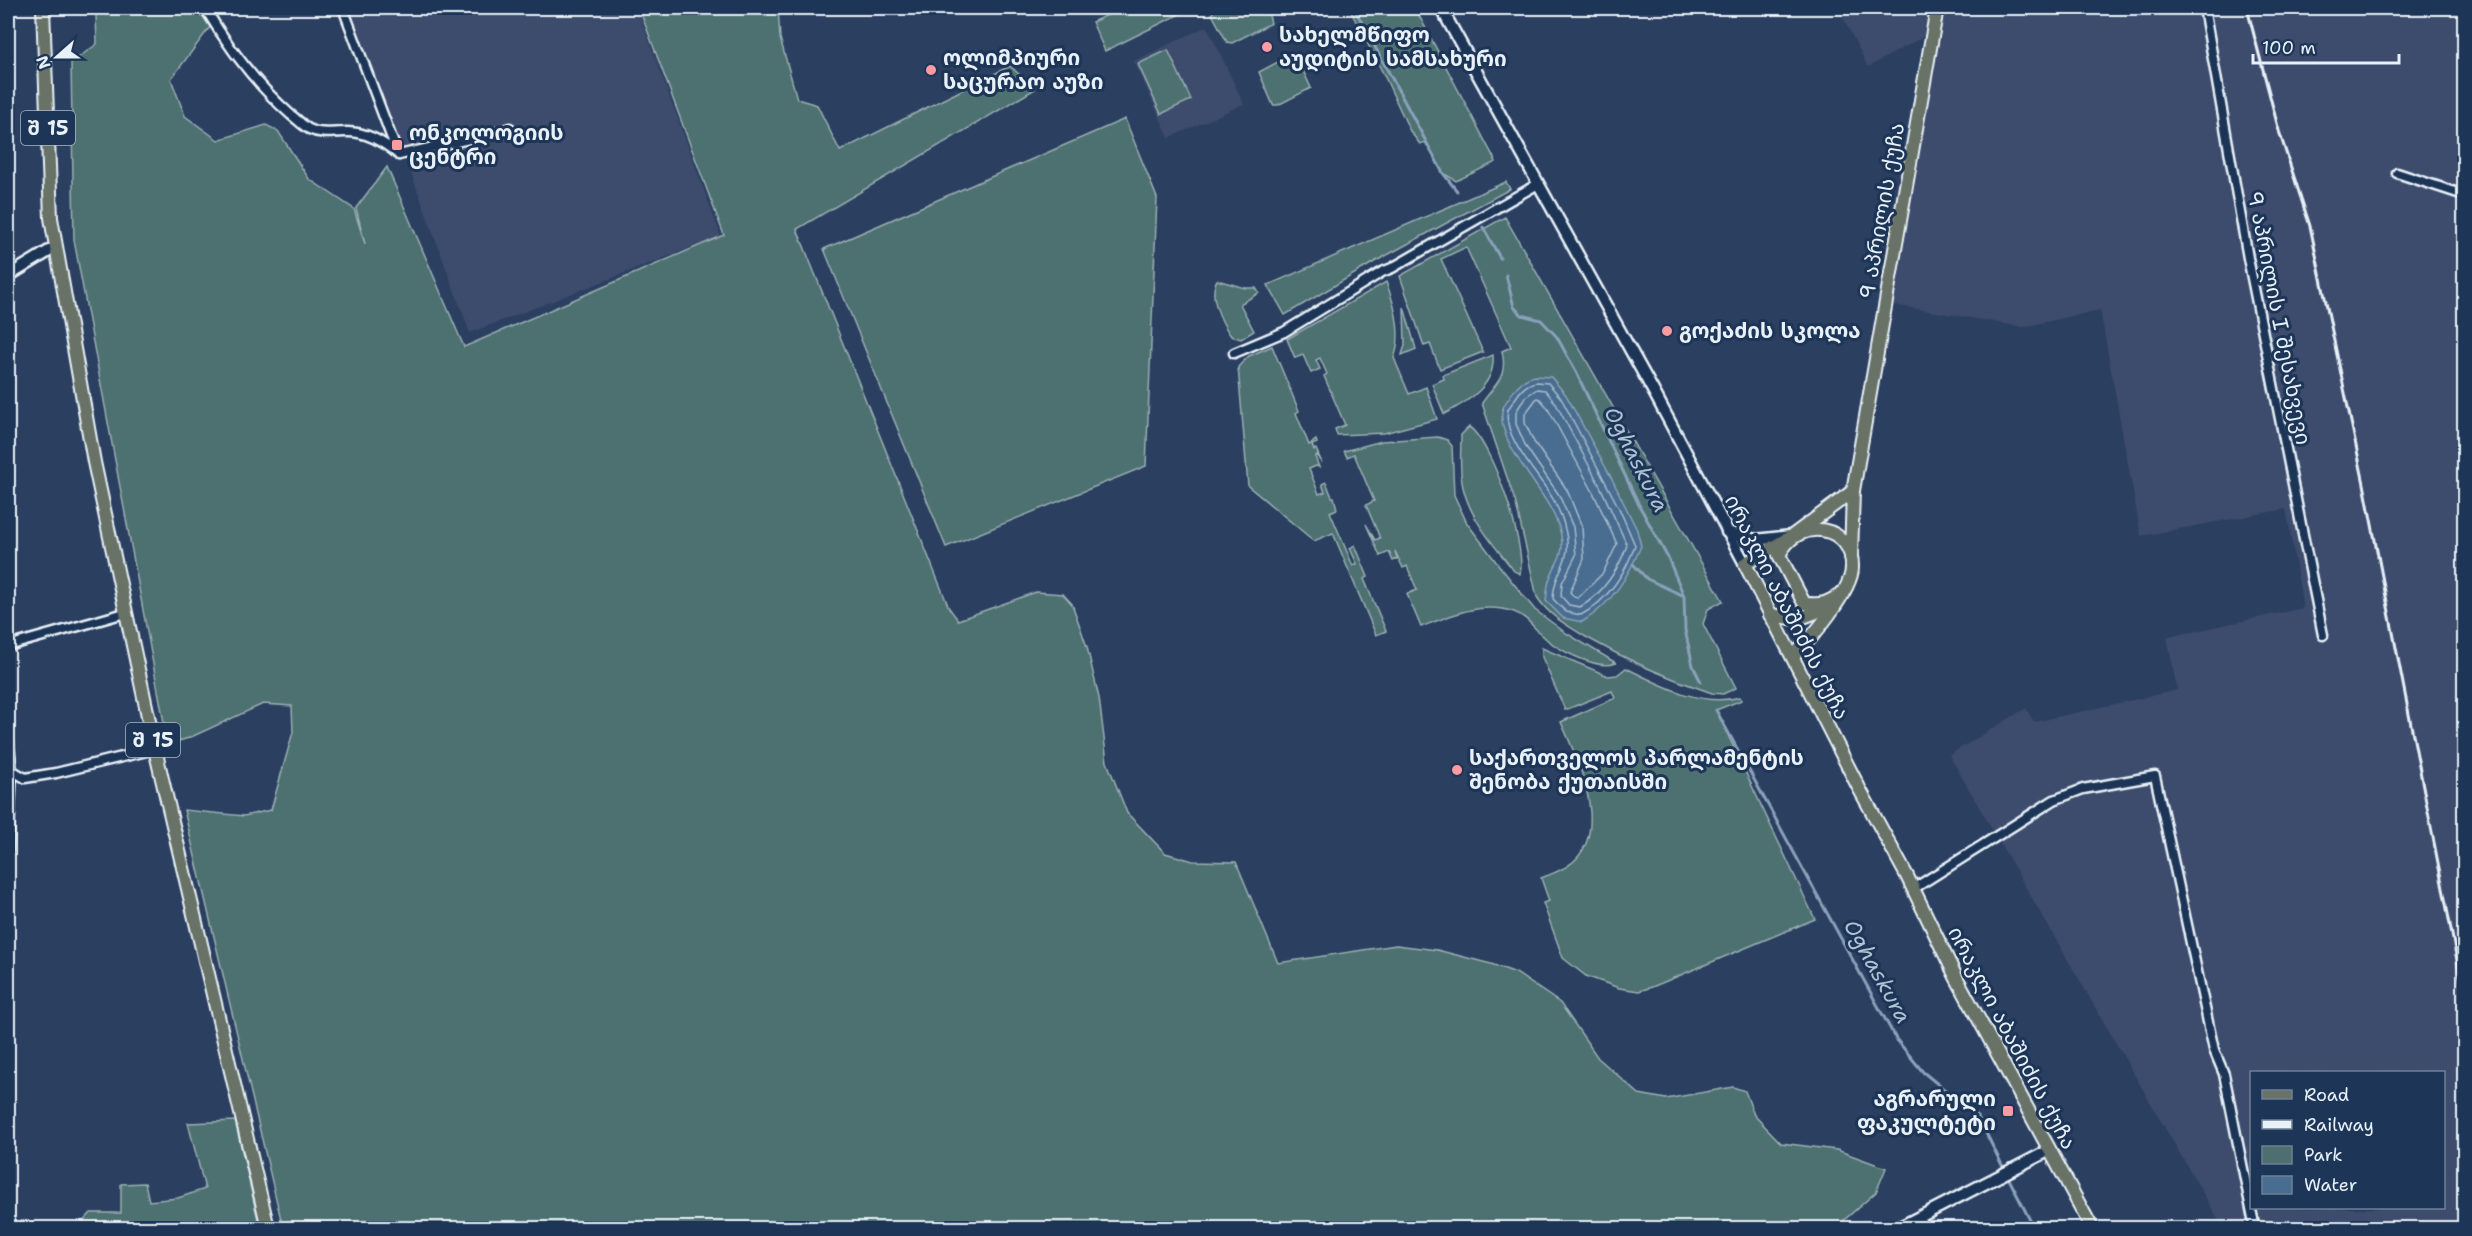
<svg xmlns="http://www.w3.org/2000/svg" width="2472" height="1236" viewBox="0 0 2472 1236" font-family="'Shantell Sans','Noto Sans Georgian',sans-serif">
  <rect width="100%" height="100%" fill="#2b3f61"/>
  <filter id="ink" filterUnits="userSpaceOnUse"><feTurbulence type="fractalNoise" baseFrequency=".0167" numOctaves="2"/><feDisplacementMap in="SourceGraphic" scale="12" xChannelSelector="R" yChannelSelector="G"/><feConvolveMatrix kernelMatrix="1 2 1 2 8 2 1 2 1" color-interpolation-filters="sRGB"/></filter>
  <g filter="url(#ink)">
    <g fill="#3c4b6d" fill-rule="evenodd">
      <polygon points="350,8 637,8 721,236 470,333"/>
      <path d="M1838 8H2464V1228H2223L1949 755 2026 708 2034 722 2177 690 2167 637 2303 608 2286 509 2141 536 2100 310 2023 327 1882 303 1932 32 1868 67ZM2252 1072H2444V1208H2252Z"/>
      <polygon points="1207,26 1244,104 1169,138 1134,61"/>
    </g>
    <g fill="#4d6f70" stroke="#9ab0b4" stroke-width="1.5">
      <polygon points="76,8 197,8 210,27 171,79 185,116 218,140 266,125 278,131 309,179 354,209 365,244 356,208 387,167 464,347 724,235 639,8 778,8 780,38 797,99 817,105 840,151 1010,66 1035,89 797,229 949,608 958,620 1036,592 1063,594 1072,604 1087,647 1099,698 1107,762 1127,813 1165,853 1193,861 1236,862 1278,963 1396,945 1437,950 1491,964 1516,973 1560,1003 1598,1058 1639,1094 1666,1099 1733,1087 1745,1091 1754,1115 1781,1143 1837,1150 1886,1168 1876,1192 1835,1228 283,1228 184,810 244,816 271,810 293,732 292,706 263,704 189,738 168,744 74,240 71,63 97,44 96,15"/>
      <polygon points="1123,8 1192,8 1105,51 1092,22"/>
      <polygon points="1215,8 1267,8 1271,23 1232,43 1227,42 1212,14"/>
      <polygon points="1349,8 1415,8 1496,162 1456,181 1443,173 1425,142 1420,144 1410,131 1384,75"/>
      <polygon points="1168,50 1191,100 1161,114 1138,64"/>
      <polygon points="1295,53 1311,88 1278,105 1273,105 1259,72"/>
      <polygon points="1125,119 1157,198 1146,466 946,547 824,249"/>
      <polygon points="1506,182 1510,189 1376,261 1285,315 1268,285"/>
      <path d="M1505 217 1723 601 1708 609 1703 624 1736 688 1723 694 1712 693C1667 678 1628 661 1586 637 1567 625 1549 616 1537 597L1516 504 1482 403C1496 383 1508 377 1502 351L1511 347 1466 247 1441 259 1483 352 1440 369 1430 344 1424 346 1400 276Z"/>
      <path d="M1217 280 1245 288H1256L1259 293 1240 304 1254 331 1241 339 1231 336C1221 322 1208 295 1217 280Z"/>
      <path d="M1386 282C1395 305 1403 335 1394 358L1409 394 1426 387 1437 419 1384 433 1337 435 1335 429 1345 425 1324 376 1327 374 1320 358 1316 360 1320 369 1311 373 1303 355 1295 358 1287 339Z"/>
      <polygon points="1404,307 1416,349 1402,355 1405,345"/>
      <polygon points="1272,346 1299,411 1296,413 1309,445 1316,440 1317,443 1312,445 1314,450 1316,449 1322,463 1317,455 1315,457 1319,467 1316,466 1309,469 1319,494 1325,492 1322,484 1326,482 1332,497 1334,497 1337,509 1330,512 1353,566 1357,564 1350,548 1355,545 1368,577 1364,579 1386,631 1376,635 1333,533 1314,541 1248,486 1238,367 1249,356"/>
      <path d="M1493 355C1496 385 1468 402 1444 414L1432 384 1444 379 1443 375Z"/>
      <path d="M1469 427C1492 442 1527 547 1520 574L1514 571C1495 546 1470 519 1463 487 1459 471 1461 452 1461 435Z"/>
      <path d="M1438 437 1447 440 1452 446 1454 495 1467 523 1497 563 1535 610 1566 633 1616 663C1598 671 1555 649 1542 635 1533 627 1526 616 1514 612 1481 601 1451 615 1421 627L1407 594 1417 590 1407 566 1403 568 1395 551 1397 559 1393 561 1389 552 1380 556 1366 524 1375 540 1380 538 1366 505 1374 501 1354 454 1347 457 1344 451 1382 441Z"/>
      <path d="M1542 648 1608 676 1617 675 1626 668C1660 685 1702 708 1740 697L1742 700 1716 710 1815 919 1652 987 1639 991 1619 988 1586 976 1573 966 1563 958 1543 903 1549 901 1541 878C1554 873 1568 868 1577 858 1608 824 1577 757 1561 722L1615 698 1612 691 1565 710 1542 657Z"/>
      <polygon points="235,1121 260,1228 77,1228 91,1213 121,1213 121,1184 145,1183 149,1201 178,1198 205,1189 188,1123"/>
    </g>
    <path fill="#496d90" stroke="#89a2ba" stroke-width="1.5" d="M1535 376 1551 377 1566 395 1612 479 1637 530 1641 546C1628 577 1612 604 1582 622L1563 618 1546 601C1547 594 1547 585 1550 578 1557 558 1566 556 1560 531 1550 492 1497 448 1502 411 1503 405 1508 399 1511 395 1517 384 1524 378 1535 376Z"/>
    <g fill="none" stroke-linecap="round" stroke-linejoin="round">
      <g stroke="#a8bcce" stroke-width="1.5">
        <path d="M1536 382 1548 383 1561 398 1619 508 1635 545C1626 573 1607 601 1581 615L1566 612 1553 599C1554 569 1574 562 1565 529 1563 519 1558 508 1553 499 1541 477 1501 437 1508 410 1509 407 1513 402 1515 399 1521 390 1526 384 1536 382Z"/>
        <path d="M1537 389 1545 390 1555 402 1600 486 1627 545C1619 569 1602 595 1580 607L1569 605 1561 596 1562 583 1576 555 1573 527 1559 495 1526 447 1516 424V412L1525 397Z"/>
        <polygon points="1537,398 1540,399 1547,407 1592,490 1617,544 1603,573 1578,598 1574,597 1570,592 1584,559 1582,527 1567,490 1534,442 1525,423 1525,414"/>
      </g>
      <g stroke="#89a2ba" stroke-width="3">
        <polyline points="1354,8 1443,173 1457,191"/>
        <polyline points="1483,227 1500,258"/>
        <polyline points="1506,275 1514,307 1522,315 1541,320 1557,337 1576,372 1640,507 1668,558 1684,596 1685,630 1693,666 1701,682"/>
        <polyline points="1633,564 1647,579 1684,596"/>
        <polyline points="1716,710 1896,1039 1923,1072 1978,1117 2004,1169"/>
        <polyline points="2007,1175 2034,1228"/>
      </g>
      <g stroke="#e8f1f8" stroke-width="13">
        <g id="street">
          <path d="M205 8C228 47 257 85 291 115 297 119 303 126 309 129 321 135 332 132 345 132 366 131 384 142 399 155"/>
          <polyline points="343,8 397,152"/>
          <polyline points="2204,8 2248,258 2323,635"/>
          <polyline points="399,155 495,133 510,128"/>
          <polyline points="2397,173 2464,195"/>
          <polyline points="1234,353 1284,332 1382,272 1392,268 1538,184"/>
          <polyline points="8,646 125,613"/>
          <polyline points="8,736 12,771 8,851"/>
          <polyline points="8,768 25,778 56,773 155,749"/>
          <polyline points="1913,889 2054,800 2083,789 2155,776 2214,1050 2224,1074 2254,1224"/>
        </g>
      </g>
      <g stroke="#e8f1f8" stroke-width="15">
        <g id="secondary">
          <polyline points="1441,8 1656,396 1745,564"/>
          <polyline points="8,276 54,248"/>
          <polyline points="1727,532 1755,540 1791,536"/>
          <polyline points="1898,1228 2050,1150"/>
        </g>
      </g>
      <g stroke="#e8f1f8" stroke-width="16">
        <g id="primary">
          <polyline points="43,8 51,218 94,462 155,749 268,1228"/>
          <polyline points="1853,491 1792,536 1745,564 1859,788 1907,876 1956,977 2092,1228"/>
          <polyline points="1851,557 1853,491 1937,8"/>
          <polyline points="1770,615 1798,619 1827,608"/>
          <path d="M1793 656C1810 641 1852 590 1852 568 1854 526 1799 514 1779 555L1804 603C1820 607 1832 602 1844 591"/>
        </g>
      </g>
      <use href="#street" stroke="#1d3557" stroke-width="8"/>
      <use href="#secondary" stroke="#1d3557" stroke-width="10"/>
      <use href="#primary" stroke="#697266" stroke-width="12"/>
      <polyline stroke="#e8f1f8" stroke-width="3" points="2247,8 2279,131 2310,226 2364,484 2464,996"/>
    </g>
  </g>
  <g fill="#ff9aa2" stroke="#1d3557" stroke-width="2">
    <circle cx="1267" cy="47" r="6"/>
    <circle cx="931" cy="70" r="6"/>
    <rect x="391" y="139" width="12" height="12" rx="3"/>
    <circle cx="1667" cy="331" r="6"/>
    <circle cx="1457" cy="770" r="6"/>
    <rect x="2002" y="1105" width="12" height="12" rx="3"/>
  </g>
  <g text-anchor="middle" stroke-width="6" stroke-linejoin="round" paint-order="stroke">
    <g fill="#1d3557" stroke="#abb9c8" stroke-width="1.5">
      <rect x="21" y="111" width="54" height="34" rx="4.5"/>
      <rect x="126" y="723" width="54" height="34" rx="4.5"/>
    </g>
    <g font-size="20" font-weight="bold" fill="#e8f1f8">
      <text x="48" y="135">შ 15</text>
      <text x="153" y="747">შ 15</text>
    </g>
    <g font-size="21" font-weight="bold" fill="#e8f1f8" stroke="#1d3557" text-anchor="start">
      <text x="1279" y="42">სახელმწიფო<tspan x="1279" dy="24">აუდიტის სამსახური</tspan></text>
      <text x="943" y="65">ოლიმპიური<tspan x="943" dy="24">საცურაო აუზი</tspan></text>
      <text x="409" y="140">ონკოლოგიის<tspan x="409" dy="24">ცენტრი</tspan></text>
      <text x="1679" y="338">გოქაძის სკოლა</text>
      <text x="1469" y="765">საქართველოს პარლამენტის<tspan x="1469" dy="24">შენობა ქუთაისში</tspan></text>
      <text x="1996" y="1106" text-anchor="end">აგრარული<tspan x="1996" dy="24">ფაკულტეტი</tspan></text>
    </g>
    <g font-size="21" fill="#e8f1f8" stroke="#1d3557">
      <text transform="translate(1882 211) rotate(-80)" y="7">9 აპრილის ქუჩა</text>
      <text transform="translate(2279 318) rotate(79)" y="7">9 აპრილის I შესახვევი</text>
      <text transform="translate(1787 607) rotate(63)" y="7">ირაკლი აბაშიძის ქუჩა</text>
      <text transform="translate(2012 1038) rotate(62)" y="7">ირაკლი აბაშიძის ქუჩა</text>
    </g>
    <g font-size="22" font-style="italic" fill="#b0c3d4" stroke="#1d3557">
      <text transform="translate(1637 459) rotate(63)" y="8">Oghaskura</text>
      <text transform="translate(1878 971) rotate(61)" y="8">Oghaskura</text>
    </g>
  </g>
  <rect width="2472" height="1236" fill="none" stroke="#1d3557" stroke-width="30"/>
  <rect x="15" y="15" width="2442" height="1206" fill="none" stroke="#e8f1f8" stroke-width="2" filter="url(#ink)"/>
  <rect x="2250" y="1071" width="195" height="138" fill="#1d3557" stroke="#6e8097" stroke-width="1.5"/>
  <rect x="2262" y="1090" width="30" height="9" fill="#697266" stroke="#6e8097" stroke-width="1.5"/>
  <text x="2304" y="1101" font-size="18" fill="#e8f1f8">Road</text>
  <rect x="2262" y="1120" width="30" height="9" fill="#e8f1f8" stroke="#6e8097" stroke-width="1.5"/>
  <text x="2304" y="1131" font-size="18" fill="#e8f1f8">Railway</text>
  <rect x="2262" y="1146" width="30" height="18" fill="#4d6f70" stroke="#6e8097" stroke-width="1.5"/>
  <text x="2304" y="1161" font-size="18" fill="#e8f1f8">Park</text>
  <rect x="2262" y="1176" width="30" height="18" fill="#496d90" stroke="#6e8097" stroke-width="1.5"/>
  <text x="2304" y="1191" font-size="18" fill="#e8f1f8">Water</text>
  <g transform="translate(57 57) rotate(249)" stroke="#1d3557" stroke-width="4.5" paint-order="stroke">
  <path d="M0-4.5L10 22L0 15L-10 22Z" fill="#e8f1f8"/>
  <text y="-9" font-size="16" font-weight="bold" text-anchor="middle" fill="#e8f1f8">N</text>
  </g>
  <path d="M2253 54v9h146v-9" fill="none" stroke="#e8f1f8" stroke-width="3"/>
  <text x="2262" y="54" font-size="18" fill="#e8f1f8" stroke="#1d3557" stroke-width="4.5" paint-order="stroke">100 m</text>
</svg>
